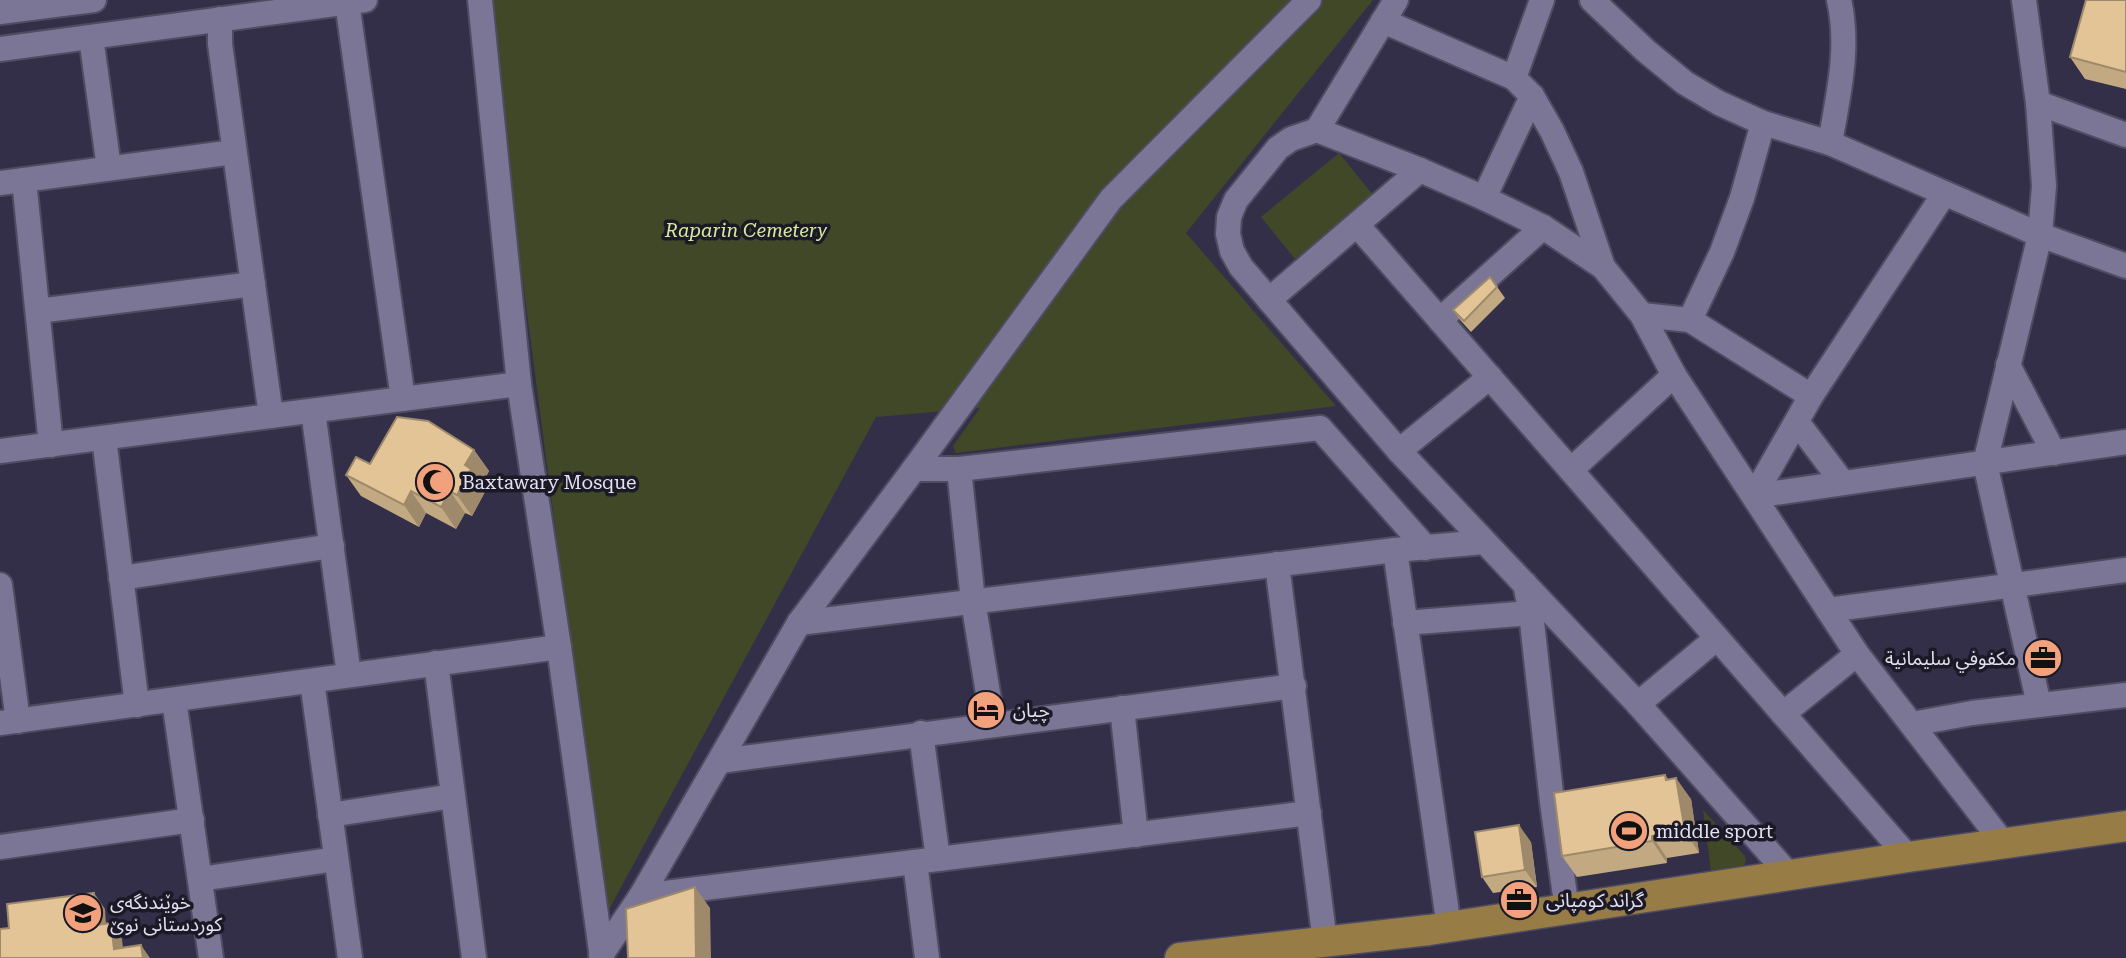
<svg xmlns="http://www.w3.org/2000/svg" width="2126" height="958" viewBox="0 0 2126 958" font-family="'Roboto Serif','Noto Sans Arabic',serif">
  <rect width="100%" height="100%" fill="#332f49"/>
  <g fill="#404827">
    <polygon points="486,0 1373,0 1186,233 1336,406 956,453 953,446 980,408 876,417 606,915"/>
    <polygon points="1339,153 1373,195 1295,259 1261,217"/>
    <polygon points="1703,810 1745,856 1746,861 1743,867 1711,871"/>
  </g>
  <g fill="none" stroke-linecap="round" stroke-linejoin="round">
    <g stroke="#4f4b61" stroke-width="28">
      <g id="minor">
        <polyline points="480,0 519,384 559,647 602,958"/>
        <polyline points="1592,0 1646,51 1685,83 1719,103 1763,123 1830,143 2040,235 2126,266"/>
        <polyline points="2024,0 2038,103 2044,186 2040,235 1985,463 2039,705"/>
        <polyline points="347,2 403,399"/>
        <polyline points="0,12 94,0"/>
        <polyline points="220,19 220,44 271,416"/>
        <polyline points="1383,21 1514,78 1532,96 1552,131 1571,172 1603,267"/>
        <polyline points="91,37 109,168"/>
        <polyline points="0,49 365,0"/>
        <polyline points="1514,78 1542,0"/>
        <polyline points="2038,103 2126,135"/>
        <polyline points="1317,130 1396,0"/>
        <path d="M1830 143C1838 96 1850 48 1839 0"/>
        <polyline points="24,180 51,445"/>
        <polyline points="0,183 234,152"/>
        <polyline points="1484,198 1532,96"/>
        <polyline points="1358,226 1908,857"/>
        <polyline points="1269,300 1420,170"/>
        <polyline points="38,311 253,284"/>
        <polyline points="1642,315 1690,320 1811,396"/>
        <polyline points="1440,320 1543,227"/>
        <polyline points="1690,320 1722,252 1742,198 1763,123"/>
        <polyline points="2008,365 2054,453"/>
        <polyline points="313,411 349,675"/>
        <polyline points="1797,422 1843,483"/>
        <polyline points="104,438 137,705"/>
        <polyline points="0,451 519,384"/>
        <polyline points="1399,451 1490,377"/>
        <polyline points="914,469 959,469 1320,428 1426,548"/>
        <polyline points="959,469 973,601 993,724"/>
        <polyline points="1571,470 1674,375"/>
        <polyline points="1754,496 2126,442"/>
        <polyline points="1754,496 1811,396 1944,194"/>
        <polyline points="1395,550 1449,927"/>
        <polyline points="1277,564 1325,942"/>
        <polyline points="121,578 332,546"/>
        <polyline points="1525,584 1531,613 1552,802 1567,910"/>
        <polyline points="0,585 18,721"/>
        <polyline points="1828,610 2126,570"/>
        <polyline points="799,623 1395,550 1484,542"/>
        <polyline points="1405,623 1531,613"/>
        <polyline points="436,663 474,958"/>
        <polyline points="312,681 350,958"/>
        <polyline points="174,700 211,958"/>
        <polyline points="1638,704 1717,638"/>
        <polyline points="1122,708 1136,835"/>
        <polyline points="1783,714 1857,654"/>
        <polyline points="0,723 559,647"/>
        <polyline points="1912,724 1972,713 2126,695"/>
        <polyline points="921,733 938,859"/>
        <polyline points="720,761 1294,686"/>
        <polyline points="330,815 453,796"/>
        <polyline points="0,847 192,820"/>
        <polyline points="915,862 927,958"/>
        <polyline points="1790,876 1638,704 1399,451 1241,267 1232,251 1228,234 1229,217 1236,200 1278,148 1291,139 1317,130 1420,170 1484,198 1543,227 1603,267 1642,315 1674,375 1857,654 2004,844"/>
        <polyline points="200,879 336,859"/>
        <polyline points="641,896 1309,813"/>
        <polyline points="601,955 641,896 799,623 914,469 1111,199 1309,0"/>
      </g>
    </g>
    <g stroke="#4f4b61" stroke-width="33">
      <polyline id="major" points="1180,958 1429,930 1908,857 2126,826"/>
    </g>
    <use href="#minor" stroke="#7b7695" stroke-width="24"/>
    <use href="#major" stroke="#987c45" stroke-width="30"/>
  </g>
  <g fill="#c2a982">
    <polygon points="2126,0 2126,89 2085,79 2070,57"/>
    <polygon points="1490,277 1505,298 1471,332 1461,321 1453,310"/>
    <polygon points="474,450 489,471 482,484 486,490 472,516 465,513 456,529 426,513 419,527 361,496 346,475 370,464"/>
    <polygon points="1665,775 1668,779 1691,799 1699,853 1667,858 1667,863 1577,877 1562,856"/>
    <polygon points="1531,842 1537,887 1493,893 1482,877"/>
  </g>
  <g fill="#9e896a">
    <polygon points="474,450 489,471 482,484 486,490 472,516 457,495 465,465"/>
    <polygon points="411,491 426,513 419,527 404,505"/>
    <polygon points="450,491 465,513 456,529 441,507"/>
    <polygon points="1665,775 1679,795 1676,778 1691,799 1699,853 1685,831"/>
    <polygon points="1519,825 1531,842 1537,887 1525,870"/>
    <polygon points="1652,836 1667,858 1667,863 1652,841"/>
    <polygon points="695,887 710,908 711,958 696,958"/>
    <polygon points="94,893 105,909 107,941 96,925"/>
    <polygon points="111,923 122,939 124,958 114,949"/>
    <polygon points="141,945 150,958 143,958"/>
  </g>
  <g fill="#e2c497" stroke="#9e896a" stroke-width="2">
    <polygon points="2086,0 2126,0 2126,72 2070,57"/>
    <polygon points="1490,277 1497,287 1464,321 1453,310"/>
    <polygon points="397,417 428,421 474,450 465,465 471,469 457,495 450,491 441,507 411,491 404,505 346,475 356,457 370,464"/>
    <polygon points="1665,775 1666,780 1676,778 1685,831 1652,836 1652,841 1562,856 1554,793"/>
    <polygon points="1519,825 1525,870 1482,877 1475,832"/>
    <polygon points="695,887 696,958 628,958 626,909"/>
    <polygon points="94,893 96,925 111,923 114,949 141,945 143,958 0,958 0,929 9,928 7,904"/>
  </g>
  <defs>
    <g id="mosque-disc" transform="scale(2.0125)"><circle r="9.5" fill="#f1a17c" stroke="#1b1925"/><path d="M3.5-4.9A6 6 0 1 0 3.5 4.9A5 5 0 1 1 3.5-4.9Z" fill="#111"/></g>
    <g id="office-disc" transform="scale(2.0125)"><circle r="9.5" fill="#f1a17c" stroke="#1b1925"/><path d="M-6-3h4V-5.5h4V-3h4V5H-6ZM-1-4.5V-3h2v-1.5ZM-6 0V1H6V0Z" fill="#111"/></g>
    <g id="hotel-disc" transform="scale(2.0125)"><circle r="9.5" fill="#f1a17c" stroke="#1b1925"/><path d="M-6-4.5h1.5V1H6V5H4.5V3h-9V5H-6ZM-4 0a1.8 1.8 0 1 1 3.6 0ZM.5 0V-2.5h3Q6-2.5 6 0Z" fill="#111"/></g>
    <g id="stadium-disc" transform="scale(2.0125)"><circle r="9.5" fill="#f1a17c" stroke="#1b1925"/><path d="M0-5a6.5 5 0 1 0 0 10a6.5 5 0 1 0 0-10ZM-3.5-1.8h7v3.6h-7Z" fill="#111"/></g>
    <g id="school-disc" transform="scale(2.0125)"><circle r="9.5" fill="#f1a17c" stroke="#1b1925"/><path d="M0-5L7-2L0 1L-7-2ZM-4 1L0 2.5L4 1V4Q0 6-4 4Z" fill="#111"/></g>
  </defs>
  <g fill-rule="evenodd">
    <use href="#mosque-disc" x="435" y="482"/>
    <use href="#office-disc" x="2043" y="658"/>
    <use href="#hotel-disc" x="986" y="710"/>
    <use href="#stadium-disc" x="1629" y="831"/>
    <use href="#office-disc" x="1519" y="900"/>
    <use href="#school-disc" x="83" y="913"/>
  </g>
  <g text-anchor="middle" stroke-width="7" stroke-linejoin="round" paint-order="stroke">
    <g font-size="19" font-style="italic" fill="#d8eba0" stroke="#1b1925">
      <text x="746" y="237">Raparin Cemetery</text>
    </g>
    <g font-size="19" fill="#e2e0f1" stroke="#1b1925" text-anchor="start">
      <text x="462" y="489">Baxtawary Mosque</text>
      <text x="2016" y="665" text-anchor="end">مكفوفي سليمانية</text>
      <text x="1013" y="717">چيان</text>
      <text x="1656" y="838">middle sport</text>
      <text x="1546" y="907">گراند كومپانى</text>
      <text x="110" y="909">خوێندنگەی<tspan x="110" dy="22">کوردستانی نوێ</tspan></text>
    </g>
  </g>
</svg>
